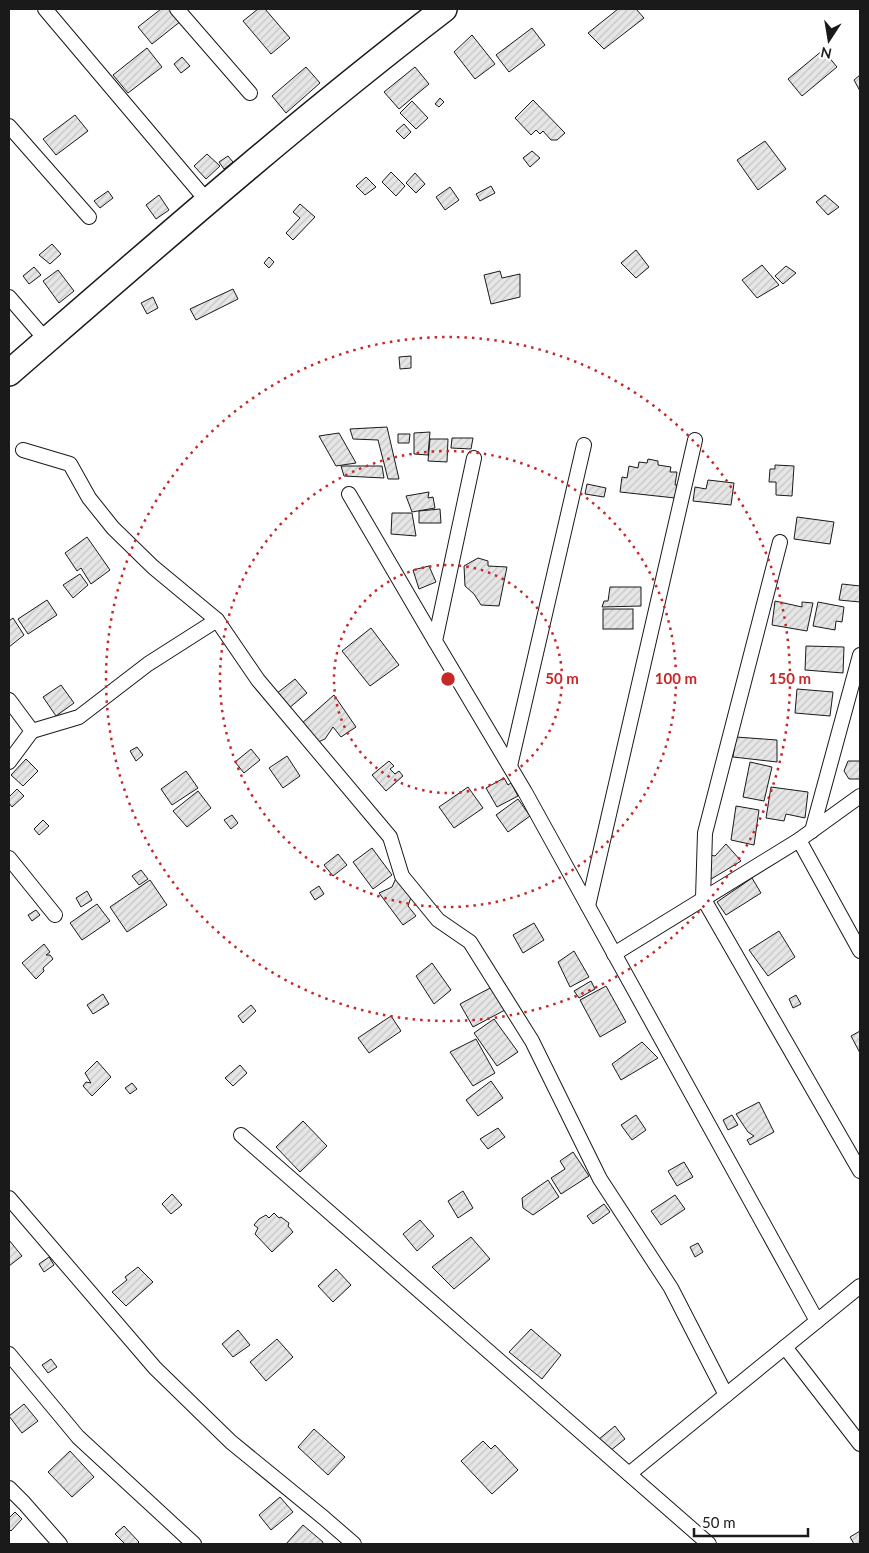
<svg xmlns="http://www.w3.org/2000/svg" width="869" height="1553" viewBox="0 0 869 1553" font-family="Lato,sans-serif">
  <defs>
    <pattern id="building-hatch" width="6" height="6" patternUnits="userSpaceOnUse" patternTransform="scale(1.25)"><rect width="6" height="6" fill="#e6e6e6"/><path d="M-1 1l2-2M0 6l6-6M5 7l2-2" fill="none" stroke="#c5c5c5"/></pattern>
  </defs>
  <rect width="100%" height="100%" fill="#fff"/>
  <g fill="url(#building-hatch)" stroke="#1a1a1a">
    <polygon points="161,9 171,9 181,21 152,44 138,27"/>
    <polygon points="258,9 265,9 290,38 271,54 243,21"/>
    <polygon points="618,9 636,9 644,18 604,49 588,33"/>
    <polygon points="532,28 545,45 509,72 496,55"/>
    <polygon points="472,35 495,64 475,79 454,52"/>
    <polygon points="147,48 162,67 128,93 113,75"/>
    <polygon points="823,50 837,67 802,96 788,79"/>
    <polygon points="182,57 190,66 181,73 174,64"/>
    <polygon points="306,67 320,83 286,113 272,96"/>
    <polygon points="415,67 429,84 399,109 384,92"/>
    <polygon points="860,75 860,91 854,80"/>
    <polygon points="440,98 444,102 439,107 435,104"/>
    <polygon points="533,100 565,133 557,140 551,140 543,131 540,134 536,130 531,135 515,118"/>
    <polygon points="412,101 428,118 416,129 400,113"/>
    <polygon points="75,115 88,131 56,155 43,139"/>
    <polygon points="404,124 411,132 404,139 396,131"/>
    <polygon points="765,141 786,169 758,190 737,160"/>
    <polygon points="532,151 540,158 530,167 523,158"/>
    <polygon points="207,154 220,166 206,179 194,166"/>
    <polygon points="228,156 233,162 224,169 219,162"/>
    <polygon points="391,172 405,186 396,196 382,182"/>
    <polygon points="415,173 425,184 416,193 406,183"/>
    <polygon points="366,177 376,187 365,195 356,186"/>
    <polygon points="491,186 495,193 480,201 476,194"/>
    <polygon points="450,187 459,200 445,210 436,197"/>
    <polygon points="108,191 113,198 100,208 94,201"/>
    <polygon points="159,195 169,210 156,219 146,205"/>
    <polygon points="825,195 839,207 828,215 816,202"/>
    <polygon points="300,204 315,217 293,240 286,233 300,218 293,212"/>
    <polygon points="52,244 61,254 50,264 39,255"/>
    <polygon points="636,250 649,267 636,278 621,263"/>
    <polygon points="269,257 274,262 269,268 264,263"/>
    <polygon points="762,265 779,285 757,298 742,280"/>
    <polygon points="786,266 796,273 783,284 775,276"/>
    <polygon points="34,267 41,275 29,284 23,276"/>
    <polygon points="58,270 74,291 59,303 43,281"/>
    <polygon points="500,271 502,278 520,274 520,297 491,304 484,275"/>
    <polygon points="233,289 238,299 196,320 190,309"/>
    <polygon points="153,297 158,308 147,314 141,303"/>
    <polygon points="411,356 411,368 400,369 399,357"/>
    <polygon points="387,427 399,479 388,479 378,440 353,439 350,429"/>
    <polygon points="430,432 428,455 414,454 414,433"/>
    <polygon points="339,433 356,463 336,466 319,436"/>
    <polygon points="398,434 410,434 409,443 398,443"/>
    <polygon points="452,438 473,438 471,449 451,448"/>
    <polygon points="430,439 448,439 447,462 428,461"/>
    <polygon points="648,459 658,461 658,465 671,467 670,472 677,472 675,485 677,485 675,498 620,492 622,477 627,478 629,466 638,468 639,462 647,463"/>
    <polygon points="775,465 794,466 792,496 776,495 776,482 769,482 770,469 775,469"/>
    <polygon points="341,466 382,466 384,478 344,476"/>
    <polygon points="708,480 734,483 731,505 693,501 695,487 706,489"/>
    <polygon points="587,484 606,488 604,497 585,494"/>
    <polygon points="429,492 428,498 433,497 435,508 412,512 406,496"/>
    <polygon points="440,509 441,523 419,523 419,511"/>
    <polygon points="392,513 412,513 416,536 391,534"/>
    <polygon points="797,517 834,522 830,544 794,539"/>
    <polygon points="87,537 110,570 91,584 81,568 77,571 65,553"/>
    <polygon points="478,558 488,561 488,566 507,567 499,606 481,605 474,594 465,586 464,566"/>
    <polygon points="429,566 436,582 419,589 413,570"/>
    <polygon points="80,574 88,585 73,598 63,585"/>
    <polygon points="842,584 860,586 860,602 839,600"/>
    <polygon points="610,587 641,587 641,606 602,607 604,601 608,601"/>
    <polygon points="47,600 57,615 28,634 18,619"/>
    <polygon points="775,601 802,607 802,602 813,603 807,631 772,625"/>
    <polygon points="818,602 844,607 842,622 836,621 835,630 813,626"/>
    <rect x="603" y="609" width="30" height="20"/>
    <polygon points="13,618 24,635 9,647 9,621"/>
    <polygon points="371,628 399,665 370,686 342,651"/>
    <polygon points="806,646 844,647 843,673 805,670"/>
    <polygon points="295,679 307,693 288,709 276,694"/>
    <polygon points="61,685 74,703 56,716 43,697"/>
    <polygon points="797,689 833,692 830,716 795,713"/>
    <polygon points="334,695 356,727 341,737 333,727 325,739 316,743 301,724"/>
    <polygon points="736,737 777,740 777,762 733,757"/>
    <polygon points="137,747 143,755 136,761 130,751"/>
    <polygon points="251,749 260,760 244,773 235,762"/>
    <polygon points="287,756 300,776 283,788 269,768"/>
    <polygon points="26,759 38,771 23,786 11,775"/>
    <polygon points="389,761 394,766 390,769 395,774 399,771 403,776 386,791 372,775"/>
    <polygon points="848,761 860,761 860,779 849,779 844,771"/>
    <polygon points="750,762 772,767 764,801 743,797"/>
    <polygon points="186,771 198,788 172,805 161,789"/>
    <polygon points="504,778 508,785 511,783 518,796 497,807 486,788"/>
    <polygon points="468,787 483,808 454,828 439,807"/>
    <polygon points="771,787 808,792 805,818 786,814 784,821 766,818"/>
    <polygon points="17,789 24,796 12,807 9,803 9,797"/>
    <polygon points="198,791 211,808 187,827 173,811"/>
    <polygon points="518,799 530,816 508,832 496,815"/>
    <polygon points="736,806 759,810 754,845 731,840"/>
    <polygon points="232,815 238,823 231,829 224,820"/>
    <polygon points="43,820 49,826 39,835 34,829"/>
    <polygon points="726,844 741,861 708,881 710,855 715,856"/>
    <polygon points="372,848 392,875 373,889 353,862"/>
    <polygon points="338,854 347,865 333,876 324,865"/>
    <polygon points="141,870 148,879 139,885 132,876"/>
    <polygon points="396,878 411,897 408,906 416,916 403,925 379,893 392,887"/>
    <polygon points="752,878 761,893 726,915 717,902"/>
    <polygon points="150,880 167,905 127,932 110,907"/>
    <polygon points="319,886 324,894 315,900 310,892"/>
    <polygon points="87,891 92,900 81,907 76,898"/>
    <polygon points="97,904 110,921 82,940 70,923"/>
    <polygon points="36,910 40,915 32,921 28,915"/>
    <polygon points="534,923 544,940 523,953 513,935"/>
    <polygon points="779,931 795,957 768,976 749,950"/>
    <polygon points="44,944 50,952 46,955 50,955 53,959 43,968 44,971 36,979 22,963"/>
    <polygon points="574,951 589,977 570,987 558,962"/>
    <polygon points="432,963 451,990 434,1004 416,976"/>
    <polygon points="591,981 595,989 579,998 574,991"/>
    <polygon points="606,986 626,1022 600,1037 580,1000"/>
    <polygon points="492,987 505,1010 473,1027 460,1004"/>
    <polygon points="103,994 109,1004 93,1014 87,1005"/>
    <polygon points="796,995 801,1004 793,1008 789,999"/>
    <polygon points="251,1005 256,1011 243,1023 238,1016"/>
    <polygon points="391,1016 401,1031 369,1053 358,1038"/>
    <polygon points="494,1019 518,1052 497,1066 474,1033"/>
    <polygon points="860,1031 860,1053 851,1036"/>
    <polygon points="476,1039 495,1073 473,1086 450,1052"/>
    <polygon points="642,1042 658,1058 621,1080 612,1064"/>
    <polygon points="97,1061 111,1077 92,1096 83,1086 86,1082 91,1083 85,1073"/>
    <polygon points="240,1065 247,1073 233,1086 225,1078"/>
    <polygon points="491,1081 503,1098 478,1116 466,1100"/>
    <polygon points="132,1083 137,1089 130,1094 125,1088"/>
    <polygon points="759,1102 774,1132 750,1145 747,1140 754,1136 748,1132 736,1114"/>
    <polygon points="636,1115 646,1130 632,1140 621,1125"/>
    <polygon points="732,1115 738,1125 728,1130 723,1120"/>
    <polygon points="303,1121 327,1146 300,1172 276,1147"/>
    <polygon points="498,1128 505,1137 488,1149 480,1139"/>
    <polygon points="573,1152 589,1176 561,1194 551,1178 565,1169 560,1161"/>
    <polygon points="684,1162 693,1177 677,1186 668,1171"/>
    <polygon points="548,1180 559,1197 533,1215 523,1208 522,1198"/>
    <polygon points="463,1191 473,1208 458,1218 448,1201"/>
    <polygon points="172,1194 182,1205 171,1214 162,1204"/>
    <polygon points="675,1195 685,1209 661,1225 651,1211"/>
    <polygon points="604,1204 610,1212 593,1224 587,1216"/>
    <polygon points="274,1213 279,1218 281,1217 289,1223 288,1226 293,1232 272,1252 255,1234 258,1228 254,1225 259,1219 266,1215 269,1218"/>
    <polygon points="420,1220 434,1236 417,1251 403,1234"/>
    <polygon points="471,1237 490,1259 454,1289 432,1267"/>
    <polygon points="9,1240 22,1256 9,1266"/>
    <polygon points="698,1243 703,1252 695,1257 690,1247"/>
    <polygon points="49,1257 54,1265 44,1272 39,1264"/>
    <polygon points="138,1267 153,1282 126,1306 112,1292 127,1280 125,1277"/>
    <polygon points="336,1269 351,1285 333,1302 318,1286"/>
    <polygon points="531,1329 561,1355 542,1379 509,1352"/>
    <polygon points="238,1330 250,1345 233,1357 222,1344"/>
    <polygon points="277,1339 293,1357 266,1381 250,1362"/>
    <polygon points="51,1359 57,1367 48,1373 42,1365"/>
    <polygon points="24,1404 38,1421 22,1433 9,1416"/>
    <polygon points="615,1426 625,1439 610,1451 599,1439"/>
    <polygon points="314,1429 345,1457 328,1475 298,1447"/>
    <polygon points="483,1441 491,1449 495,1445 518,1470 492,1494 461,1461"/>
    <polygon points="70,1451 94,1477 72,1497 48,1472"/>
    <polygon points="280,1497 293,1512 271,1530 259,1515"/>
    <polygon points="15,1512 22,1519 11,1531 9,1529 9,1518"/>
    <polygon points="303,1525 323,1542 322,1544 286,1544"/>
    <polygon points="124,1526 139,1542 137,1544 125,1544 115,1534"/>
    <polygon points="860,1531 860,1544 854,1544 850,1537"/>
  </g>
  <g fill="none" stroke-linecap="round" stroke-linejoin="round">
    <g stroke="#1a1a1a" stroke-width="16">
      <g id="street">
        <polyline points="45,9 208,202"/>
        <polyline points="177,9 250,93"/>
        <polyline points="9,126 89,217"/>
        <polyline points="9,297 46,340"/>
        <polyline points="23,450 70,464 89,498 113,528 153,567 217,620 258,680 390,837 402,876 438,920 470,942 532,1041 600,1179 671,1288 726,1395"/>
        <polyline points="474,458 435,641 525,792 817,1321"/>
        <polyline points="349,494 435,641"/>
        <polyline points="780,542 705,833 703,898 860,1171"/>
        <polyline points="9,700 32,731 9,762"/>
        <polyline points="32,731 79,717 148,664 217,620"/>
        <polyline points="510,766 584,445"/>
        <polyline points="812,831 860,655"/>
        <polyline points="799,840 860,951"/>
        <polyline points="9,858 55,915"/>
        <polyline points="588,906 695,440"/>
        <polyline points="614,954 799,840 860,796"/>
        <polyline points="241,1135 709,1544"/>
        <polyline points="9,1198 155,1368 231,1442 324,1518 354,1544"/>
        <polyline points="785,1347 860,1444"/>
        <polyline points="9,1354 78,1437 194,1544"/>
        <polyline points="629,1474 860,1286"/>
        <polyline points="9,1488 24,1503 60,1544"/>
      </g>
    </g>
    <g stroke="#1a1a1a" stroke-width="28">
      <path id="highway" d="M9 373C152 249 294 124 444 9"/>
    </g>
    <use href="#street" stroke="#fff" stroke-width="14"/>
    <use href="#highway" stroke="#fff" stroke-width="25"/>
  </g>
  <g fill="none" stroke="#c62828" stroke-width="2.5" stroke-dasharray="2.5 5">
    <circle cx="448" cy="679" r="114"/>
    <circle cx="448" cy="679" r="228"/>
    <circle cx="448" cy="679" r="342"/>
  </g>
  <circle cx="448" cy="679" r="8" fill="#c62828" stroke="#fff" stroke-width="2.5"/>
  <g font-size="15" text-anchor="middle" font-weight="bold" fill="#c62828" stroke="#fff" stroke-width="4" stroke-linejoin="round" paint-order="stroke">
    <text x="562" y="684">50 m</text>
    <text x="676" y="684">100 m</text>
    <text x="790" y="684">150 m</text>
  </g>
  <rect width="869" height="1553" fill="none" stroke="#1a1a1a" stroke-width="20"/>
  <g transform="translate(829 40) rotate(192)" stroke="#ffffff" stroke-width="4" paint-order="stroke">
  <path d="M0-4L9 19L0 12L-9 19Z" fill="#1a1a1a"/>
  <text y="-8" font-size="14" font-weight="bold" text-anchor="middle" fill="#1a1a1a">N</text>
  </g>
  <path d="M694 1528v8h114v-8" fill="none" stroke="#1a1a1a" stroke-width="2.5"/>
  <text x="702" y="1528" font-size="15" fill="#1a1a1a" stroke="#ffffff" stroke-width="4" paint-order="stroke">50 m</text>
</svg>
